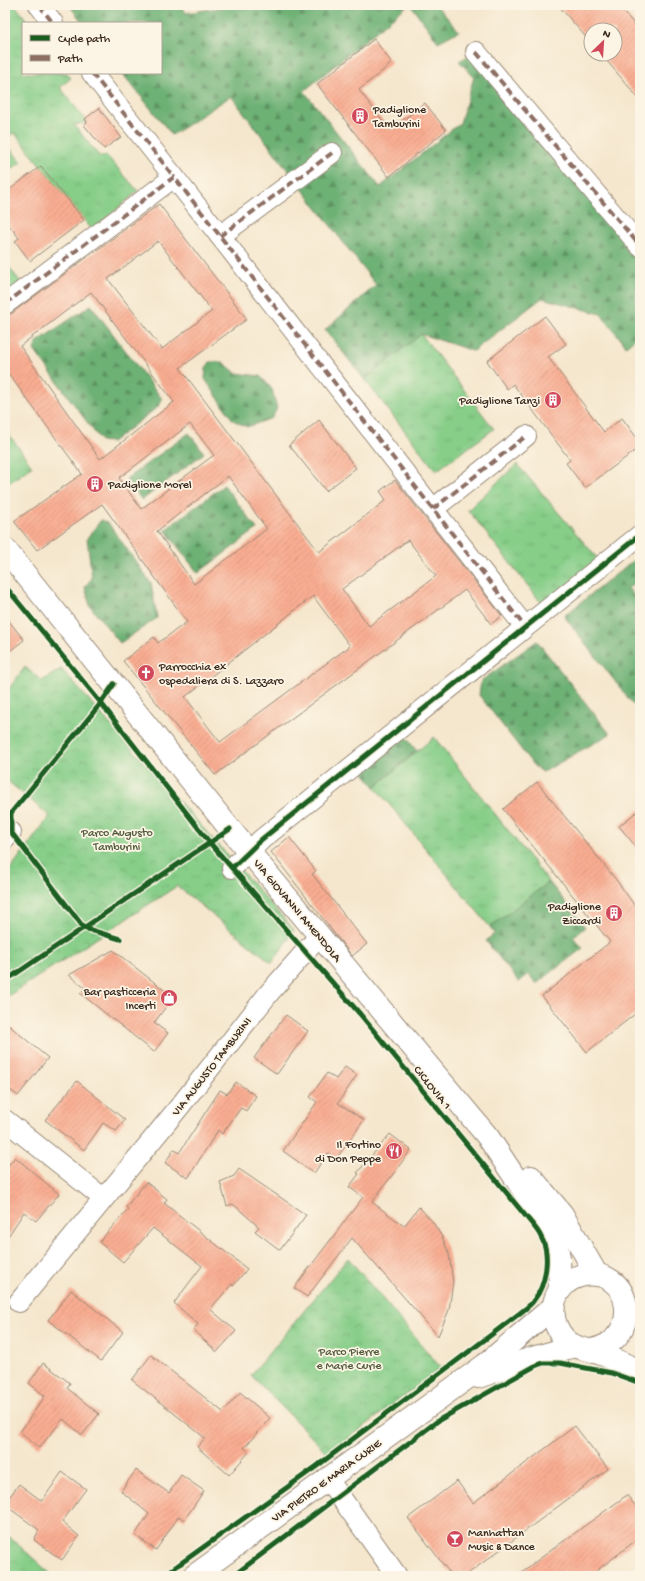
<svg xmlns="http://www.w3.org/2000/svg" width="645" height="1581" viewBox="0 0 645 1581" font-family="'Gochi Hand',sans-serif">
  <defs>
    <pattern id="grass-tufts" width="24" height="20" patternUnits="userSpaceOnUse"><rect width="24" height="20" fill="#87ce89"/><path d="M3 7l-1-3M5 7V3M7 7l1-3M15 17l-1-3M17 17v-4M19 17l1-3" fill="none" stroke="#75b176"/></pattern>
    <pattern id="forest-firs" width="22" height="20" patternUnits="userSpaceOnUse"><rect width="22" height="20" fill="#6db175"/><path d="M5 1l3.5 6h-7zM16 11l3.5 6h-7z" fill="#5b905f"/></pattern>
    <pattern id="park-crowns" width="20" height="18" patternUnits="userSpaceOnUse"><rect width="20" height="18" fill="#87ce89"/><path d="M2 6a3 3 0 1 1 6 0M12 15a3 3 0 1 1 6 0" fill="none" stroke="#75b176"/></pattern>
    <pattern id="building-hatch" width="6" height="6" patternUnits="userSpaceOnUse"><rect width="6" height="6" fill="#f9ad92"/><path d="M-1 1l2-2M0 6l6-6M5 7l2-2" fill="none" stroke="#d6957d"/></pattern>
  </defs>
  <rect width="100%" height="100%" fill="#fcf5e5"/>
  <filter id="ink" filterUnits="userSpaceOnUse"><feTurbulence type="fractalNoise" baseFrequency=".025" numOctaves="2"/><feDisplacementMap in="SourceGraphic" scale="8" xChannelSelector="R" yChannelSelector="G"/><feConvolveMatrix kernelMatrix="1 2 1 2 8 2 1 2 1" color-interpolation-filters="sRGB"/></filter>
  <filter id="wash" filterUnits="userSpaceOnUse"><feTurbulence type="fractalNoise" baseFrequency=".012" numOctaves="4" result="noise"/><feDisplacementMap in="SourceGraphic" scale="16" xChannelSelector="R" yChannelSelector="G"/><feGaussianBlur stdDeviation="0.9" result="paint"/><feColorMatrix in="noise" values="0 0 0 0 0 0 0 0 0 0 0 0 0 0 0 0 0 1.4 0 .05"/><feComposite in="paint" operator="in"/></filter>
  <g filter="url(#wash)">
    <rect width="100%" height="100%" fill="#f5e7ce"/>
    <g fill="url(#grass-tufts)" stroke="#617c54">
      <polygon points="5,5 15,5 29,23 23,23 23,73 67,73 71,78 60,87 87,122 74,125 99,156 107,156 138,191 92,230 14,132 5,140"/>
      <polygon points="5,142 21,162 5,174"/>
      <polygon points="5,262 26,289 5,304"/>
      <polygon points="421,334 494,429 436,471 365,380"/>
      <polygon points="5,429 32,466 5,486"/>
      <polygon points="517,464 603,565 547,610 468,510"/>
      <polygon points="434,737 549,882 490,927 375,787"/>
    </g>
    <g fill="url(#forest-firs)" stroke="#546e4a">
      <polygon points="69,5 180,5 186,13 237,5 408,5 304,91 380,187 460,123 474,77 459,61 476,52 640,246 640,334 626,346 601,314 542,298 473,351 421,334 365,380 325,330 376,285 231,96 172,135 122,73 161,73 161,23 83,23"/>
      <polygon points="411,5 436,5 459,31 438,42"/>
      <polygon points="91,305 162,399 159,406 112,442 101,441 34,350 37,342"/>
      <polygon points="210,362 223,362 236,373 260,376 272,389 277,408 272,418 247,427 233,420 205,379 206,368"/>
      <polygon points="189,433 204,453 142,500 126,479"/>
      <polygon points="224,485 257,529 198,573 165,530"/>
      <polygon points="101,520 109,524 151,583 157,618 120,643 90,606 85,587 92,578 87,538"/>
      <polygon points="640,555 640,578 628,588 640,603 640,704 636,708 564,616"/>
      <polygon points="537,641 610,734 543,772 534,766 479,695 481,681"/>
      <polygon points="402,733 417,751 375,787 361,769"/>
      <polygon points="549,882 585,927 573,937 583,948 536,984 529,974 519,982 486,941 495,933 490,927"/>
    </g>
    <g fill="url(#park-crowns)" stroke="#617c54">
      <polygon points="25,667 42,681 61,669 294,930 272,963 177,886 5,998 5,876 50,816 5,779 5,694"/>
      <polygon points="348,1258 441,1368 328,1454 251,1375"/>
      <polygon points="5,1533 53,1576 5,1576"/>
    </g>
    <g id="blocks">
      <g fill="url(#building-hatch)" fill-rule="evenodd">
        <polygon points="558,5 618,5 640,31 640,100 601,54 615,54 615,30 591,30 591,43"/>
        <polygon points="374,39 392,63 359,90 390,130 425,103 446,130 389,177 317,84"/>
        <polygon points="99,108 121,137 104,149 84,125 87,122 85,119"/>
        <polygon points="41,166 84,220 30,261 15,241 19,238 5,220 5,193"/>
        <path d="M159 204 247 319 180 368 319 552 386 500 380 491 395 480 502 616 491 624 465 590 215 775 123 661 154 637 158 643 187 622 102 504 37 550 14 521 82 474 5 369V316L12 313ZM158 241 212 311 162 349 108 279ZM91 292 174 402 100 459 20 346ZM190 424 214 455 141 509 119 478ZM228 476 267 529 194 584 157 531ZM408 540 436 576 369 626 342 589ZM313 596 350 646 220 742 185 697Z"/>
        <polygon points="545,316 566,344 548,357 604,432 622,418 640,442 640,447 585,488 566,463 570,460 513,384 507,389 487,361"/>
        <polygon points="319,420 356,468 326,491 289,445"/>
        <polygon points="5,616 24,640 5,655"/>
        <polygon points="537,782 617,881 640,913 640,1010 587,1052 542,996 610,942 503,809"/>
        <polygon points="640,809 640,852 619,826"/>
        <polygon points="289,837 316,871 312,874 367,944 352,956 271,852"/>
        <polygon points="113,950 173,997 154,1023 168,1033 154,1052 80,993 85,988 69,975"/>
        <polygon points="286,1015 308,1031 277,1074 254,1058"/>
        <polygon points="5,1022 48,1058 18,1096 5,1086"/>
        <polygon points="345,1067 357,1075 338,1103 364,1120 336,1159 328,1153 314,1173 283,1151 317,1102 310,1097 327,1073 336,1079"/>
        <polygon points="77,1081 125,1120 116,1131 103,1123 84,1150 45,1120"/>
        <polygon points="236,1082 256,1096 246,1111 241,1108 222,1134 218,1130 188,1178 165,1163 174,1149 179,1153 220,1090 227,1094"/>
        <polygon points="390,1134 411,1150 372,1202 404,1226 419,1207 432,1221 442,1237 449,1254 453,1282 449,1310 438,1336 352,1238 307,1297 294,1288 363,1197 349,1187 359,1174 357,1173"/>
        <polygon points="15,1157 59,1194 36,1221 24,1212 5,1241 5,1169"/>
        <polygon points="239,1169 306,1215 280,1250 255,1231 259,1227 233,1204 227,1206 220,1182 234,1176"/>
        <polygon points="146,1182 167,1199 164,1203 247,1269 233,1286 232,1284 210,1309 236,1331 217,1352 193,1330 198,1324 174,1303 202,1266 153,1228 123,1262 99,1242 128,1209 126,1207"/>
        <polygon points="71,1290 123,1332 101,1361 48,1320"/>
        <polygon points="151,1355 223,1412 240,1392 270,1418 244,1448 249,1452 229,1475 197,1447 205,1438 132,1380"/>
        <polygon points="43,1363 70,1383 67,1388 99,1414 82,1435 63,1419 39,1448 20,1432 45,1396 29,1383"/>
        <polygon points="575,1426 608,1469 465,1576 452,1576 408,1518 457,1481 473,1503"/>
        <polygon points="136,1470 169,1493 181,1475 204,1491 184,1520 179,1516 156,1550 135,1535 149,1514 121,1491"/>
        <polygon points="62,1472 86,1489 62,1522 79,1536 62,1560 34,1540 39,1530 5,1505 5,1503 19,1484 42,1501"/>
        <polygon points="627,1495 640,1512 640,1537 590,1576 516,1576"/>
      </g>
    </g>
  </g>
  <g filter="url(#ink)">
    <use href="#blocks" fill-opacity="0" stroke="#988876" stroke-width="1"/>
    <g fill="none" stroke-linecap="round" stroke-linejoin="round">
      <g stroke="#988876" stroke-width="22">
        <g id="street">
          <polyline points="39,5 53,23"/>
          <polyline points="476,52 640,246"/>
          <polyline points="92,73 174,177"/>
          <polyline points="220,236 332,153"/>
          <polyline points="5,304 174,177 525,627"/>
          <polyline points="433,509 526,436"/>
          <polyline points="5,839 11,832"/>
          <polyline points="232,868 262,839 640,535"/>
          <polyline points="5,1120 103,1198"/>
          <polyline points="19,1302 180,1106 269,993 320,935"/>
          <polyline points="327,1478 397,1576"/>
        </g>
      </g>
      <g stroke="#988876" stroke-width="24">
        <g id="secondary">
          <polyline points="5,549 230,829 488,1137 556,1239 559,1258 560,1290"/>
          <polyline points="531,1177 562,1214 597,1275"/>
          <path d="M591 1350C645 1341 633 1263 580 1276 568 1279 558 1289 555 1300 550 1318 558 1338 575 1346 581 1349 587 1349 592 1351 609 1356 624 1364 640 1371"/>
          <polyline points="478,1377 532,1358 575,1346"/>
          <polyline points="194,1576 485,1365 553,1307"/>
        </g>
      </g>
      <use href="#street" stroke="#fff" stroke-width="20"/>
      <use href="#secondary" stroke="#fff" stroke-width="22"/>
      <g stroke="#8d6e63" stroke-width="4" stroke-dasharray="8 4" stroke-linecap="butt">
        <polyline points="39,5 53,23"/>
        <polyline points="476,52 640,246"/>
        <polyline points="92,73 174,177"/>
        <polyline points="220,236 332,153"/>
        <polyline points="5,304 174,177 525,627"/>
        <polyline points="433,509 526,436"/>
      </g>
      <g stroke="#fcf5e5" stroke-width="8">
        <g id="cycleway">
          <path d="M5 586 101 703 210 843 360 1014 528 1219C533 1225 538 1230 541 1237 551 1254 546 1285 534 1300 531 1305 525 1309 520 1313L317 1466 163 1576"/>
          <polyline points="114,684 101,703 11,813 11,832 84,928 120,939"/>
          <polyline points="232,868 262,839 640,535"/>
          <polyline points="5,981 230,829"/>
          <polyline points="233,1576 439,1420 535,1366 543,1363 560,1363 612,1373 640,1383"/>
        </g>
      </g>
      <use href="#cycleway" stroke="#1b5e20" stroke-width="5"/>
    </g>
  </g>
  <defs>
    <g id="building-disc" transform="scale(0.9)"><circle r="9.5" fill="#d1495b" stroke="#fcf5e5"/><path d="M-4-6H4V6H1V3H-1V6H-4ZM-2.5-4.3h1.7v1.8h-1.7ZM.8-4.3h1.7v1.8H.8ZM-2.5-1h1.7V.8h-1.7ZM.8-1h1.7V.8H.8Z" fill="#fff"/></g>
    <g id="church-disc" transform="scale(0.9)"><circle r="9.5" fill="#d1495b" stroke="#fcf5e5"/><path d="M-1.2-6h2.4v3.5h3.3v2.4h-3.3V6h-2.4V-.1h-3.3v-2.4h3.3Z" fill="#fff"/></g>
    <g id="shop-disc" transform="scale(0.9)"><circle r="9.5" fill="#d1495b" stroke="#fcf5e5"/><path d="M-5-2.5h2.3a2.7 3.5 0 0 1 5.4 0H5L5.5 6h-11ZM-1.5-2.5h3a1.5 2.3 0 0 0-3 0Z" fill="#fff"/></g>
    <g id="restaurant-disc" transform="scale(0.9)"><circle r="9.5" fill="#d1495b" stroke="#fcf5e5"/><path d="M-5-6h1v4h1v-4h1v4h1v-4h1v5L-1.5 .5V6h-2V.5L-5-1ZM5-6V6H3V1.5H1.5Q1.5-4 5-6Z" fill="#fff"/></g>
    <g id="bar-disc" transform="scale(0.9)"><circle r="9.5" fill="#d1495b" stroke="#fcf5e5"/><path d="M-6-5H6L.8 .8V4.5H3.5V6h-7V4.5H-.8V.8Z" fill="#fff"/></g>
  </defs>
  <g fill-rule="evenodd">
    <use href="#building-disc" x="360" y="116"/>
    <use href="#building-disc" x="553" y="400"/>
    <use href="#building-disc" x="95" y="484"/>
    <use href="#church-disc" x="146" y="673"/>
    <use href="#building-disc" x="614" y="913"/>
    <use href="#shop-disc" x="169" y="998"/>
    <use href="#restaurant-disc" x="394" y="1151"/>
    <use href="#bar-disc" x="455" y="1539"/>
  </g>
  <g text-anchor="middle" stroke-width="3.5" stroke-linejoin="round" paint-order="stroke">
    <g font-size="12" fill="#3b2a1e" stroke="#fcf5e5" text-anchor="start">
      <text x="373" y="113">Padiglione<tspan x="373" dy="14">Tamburini</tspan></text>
      <text x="540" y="404" text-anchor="end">Padiglione Tanzi</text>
      <text x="108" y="488">Padiglione Morel</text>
      <text x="159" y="670">Parrocchia ex<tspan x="159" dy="14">ospedaliera di S. Lazzaro</tspan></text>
      <text x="601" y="910" text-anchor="end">Padiglione<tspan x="601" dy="14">Ziccardi</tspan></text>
      <text x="156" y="995" text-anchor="end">Bar pasticceria<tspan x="156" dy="14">Incerti</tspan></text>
      <text x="381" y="1148" text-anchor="end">Il Fortino<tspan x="381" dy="14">di Don Peppe</tspan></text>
      <text x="468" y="1536">Manhattan<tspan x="468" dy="14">Music &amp; Dance</tspan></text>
    </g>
    <g font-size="12" fill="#525b3e" stroke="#fcf5e5">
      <text x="117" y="836">Parco Augusto<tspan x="117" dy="14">Tamburini</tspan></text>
      <text x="349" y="1355">Parco Pierre<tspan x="349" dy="14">e Marie Curie</tspan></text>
    </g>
    <g font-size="12" fill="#3b2a1e" stroke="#fcf5e5">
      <text transform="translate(298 910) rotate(50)" y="4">VIA GIOVANNI AMENDOLA</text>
      <text transform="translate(211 1066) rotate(-52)" y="4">VIA AUGUSTO TAMBURINI</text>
      <text transform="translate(433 1087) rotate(51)" y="4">CICLOVIA 1</text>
      <text transform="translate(326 1480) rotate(-36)" y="4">VIA PIETRO E MARIA CURIE</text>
    </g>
  </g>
  <rect width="645" height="1581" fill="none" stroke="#fcf5e5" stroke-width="20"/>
  <rect x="22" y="22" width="140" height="52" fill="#fcf5e5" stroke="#afa495"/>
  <rect x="30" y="35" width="20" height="6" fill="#1b5e20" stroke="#afa495"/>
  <text x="58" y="42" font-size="12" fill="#3b2a1e">Cycle path</text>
  <rect x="30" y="55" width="20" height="6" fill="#8d6e63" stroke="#afa495"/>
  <text x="58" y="62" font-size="12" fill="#3b2a1e">Path</text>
  <g transform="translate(603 42) rotate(25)"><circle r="19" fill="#fcf5e5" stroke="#afa495"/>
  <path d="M0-3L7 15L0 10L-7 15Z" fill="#d1495b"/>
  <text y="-6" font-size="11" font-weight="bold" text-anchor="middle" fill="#3b2a1e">N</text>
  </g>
</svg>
